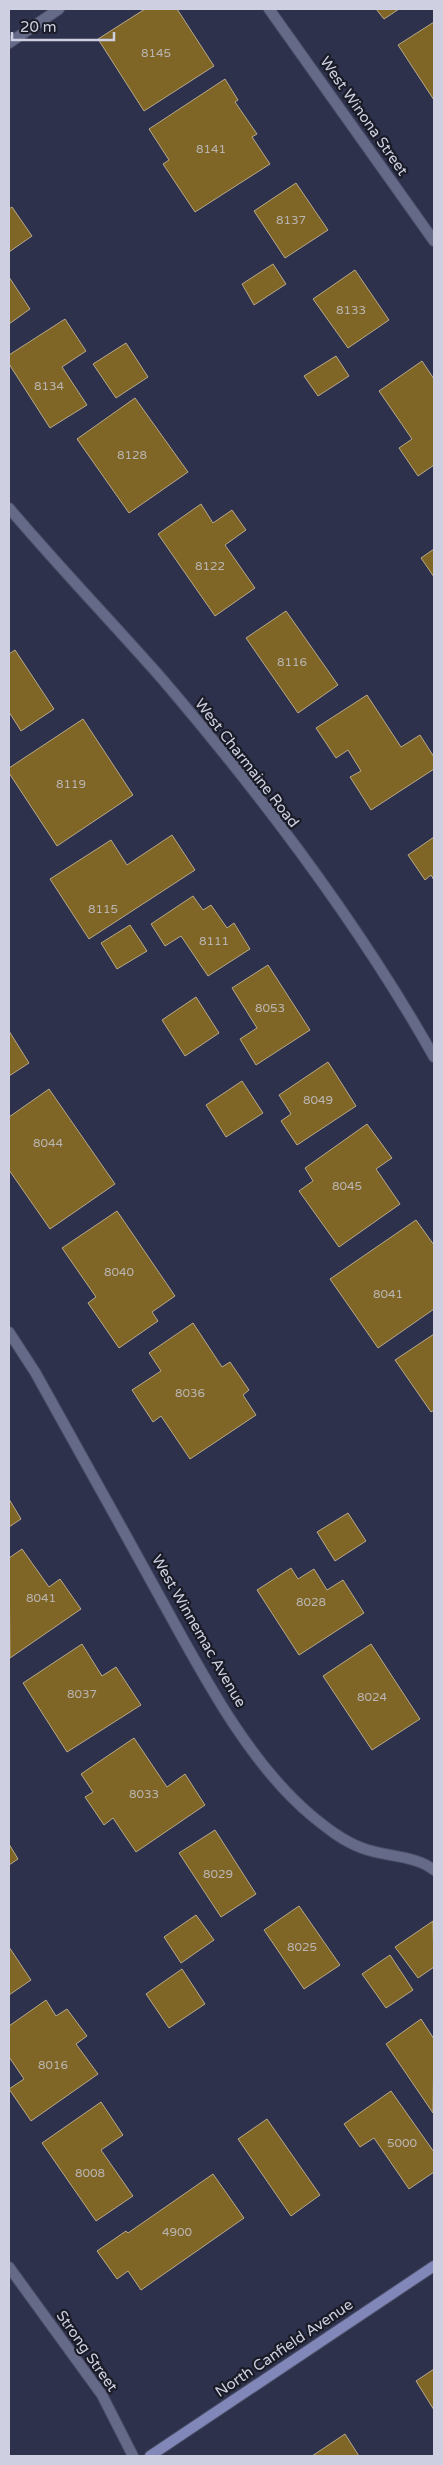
<svg xmlns="http://www.w3.org/2000/svg" width="443" height="2465" viewBox="0 0 443 2465" font-family="'Varela Round',sans-serif">
  <rect width="100%" height="100%" fill="#2e314c"/>
  <g fill="#7f6526" stroke="#b7a989">
    <polygon points="145,9 177,9 214,66 144,111 98,39"/>
    <polygon points="376,9 399,9 384,19"/>
    <polygon points="434,22 434,100 398,45"/>
    <polygon points="225,79 238,100 235,102 257,134 252,137 270,164 195,212 163,164 169,160 149,129"/>
    <polygon points="296,183 328,230 285,258 254,211"/>
    <polygon points="12,207 32,236 9,252 9,209"/>
    <polygon points="273,264 286,284 254,305 242,284"/>
    <polygon points="355,270 389,320 348,348 313,299"/>
    <polygon points="9,277 30,309 9,324"/>
    <polygon points="65,319 86,351 62,367 87,405 50,428 9,364 9,355"/>
    <polygon points="126,343 148,377 116,398 93,364"/>
    <polygon points="336,356 349,376 318,396 304,376"/>
    <polygon points="422,361 434,379 434,465 418,476 399,448 412,439 379,391"/>
    <polygon points="135,398 188,472 129,513 77,439"/>
    <polygon points="201,504 213,523 232,510 246,530 225,545 255,588 215,616 158,534"/>
    <polygon points="434,549 434,577 421,558"/>
    <polygon points="286,611 338,685 298,713 246,638"/>
    <polygon points="15,650 54,709 21,731 9,712 9,654"/>
    <polygon points="367,695 401,747 420,735 434,757 434,769 371,810 350,777 361,771 348,750 336,758 316,728"/>
    <polygon points="83,719 133,795 57,846 9,773 9,768"/>
    <polygon points="172,835 195,870 89,939 50,879 111,840 127,865"/>
    <polygon points="434,837 434,880 431,875 425,880 408,855"/>
    <polygon points="193,896 203,910 211,905 227,928 234,923 250,949 208,976 181,936 165,946 151,924"/>
    <polygon points="130,925 147,951 117,969 101,943"/>
    <polygon points="268,965 310,1030 256,1065 240,1039 257,1028 232,988"/>
    <polygon points="196,997 219,1033 185,1056 162,1020"/>
    <polygon points="9,1031 29,1063 9,1076"/>
    <polygon points="328,1062 356,1106 297,1145 281,1121 291,1114 279,1095"/>
    <polygon points="242,1081 263,1113 226,1137 206,1105"/>
    <polygon points="49,1089 115,1184 50,1229 9,1170 9,1117"/>
    <polygon points="367,1124 392,1158 376,1169 400,1204 339,1247 299,1191 313,1181 305,1168"/>
    <polygon points="117,1211 175,1296 152,1312 158,1321 119,1348 88,1303 96,1297 62,1248"/>
    <polygon points="416,1220 434,1245 434,1309 378,1348 330,1279"/>
    <polygon points="193,1323 222,1367 230,1362 249,1390 243,1395 256,1415 190,1459 161,1416 153,1422 132,1390 161,1371 149,1353"/>
    <polygon points="434,1334 434,1410 431,1412 395,1360"/>
    <polygon points="9,1499 21,1519 9,1527"/>
    <polygon points="348,1513 366,1541 335,1561 317,1532"/>
    <polygon points="22,1549 49,1587 60,1579 81,1609 10,1658 9,1558"/>
    <polygon points="291,1568 298,1579 314,1569 327,1590 343,1580 364,1613 299,1655 257,1590"/>
    <polygon points="82,1644 102,1676 116,1667 141,1705 67,1752 23,1683"/>
    <polygon points="371,1644 420,1719 372,1750 323,1676"/>
    <polygon points="134,1738 167,1787 185,1774 205,1805 136,1852 113,1818 104,1825 85,1797 93,1792 81,1774"/>
    <polygon points="215,1830 256,1894 221,1917 179,1853"/>
    <polygon points="9,1844 18,1859 9,1865"/>
    <polygon points="299,1906 340,1965 304,1989 264,1930"/>
    <polygon points="196,1915 214,1940 181,1963 164,1937"/>
    <polygon points="433,1921 434,1967 418,1978 395,1947"/>
    <polygon points="9,1947 31,1980 9,1995"/>
    <polygon points="390,1955 413,1990 386,2008 362,1974"/>
    <polygon points="182,1969 205,2004 169,2028 146,1994"/>
    <polygon points="46,2000 56,2016 67,2009 87,2036 76,2044 98,2074 31,2121 9,2089 24,2079 9,2057 9,2026"/>
    <polygon points="421,2019 434,2039 433,2113 386,2044"/>
    <polygon points="391,2091 434,2152 434,2172 409,2189 374,2138 360,2147 344,2124"/>
    <polygon points="101,2102 123,2135 101,2150 133,2196 96,2221 42,2143"/>
    <polygon points="267,2119 320,2195 291,2216 238,2139"/>
    <polygon points="213,2174 244,2218 141,2290 128,2271 117,2279 97,2251 126,2231 128,2233"/>
    <polygon points="434,2369 434,2410 416,2381"/>
    <polygon points="345,2434 359,2456 312,2456"/>
  </g>
  <g fill="none" stroke-linecap="round" stroke-linejoin="round">
    <g stroke="#4b4e67" stroke-width="12">
      <g id="street">
        <polyline points="269,9 434,241"/>
        <polyline points="9,43 59,9"/>
        <path d="M9 508C59 567 112 622 163 680 262 796 359 924 434 1057"/>
        <path d="M9 1332 35 1372C75 1444 116 1517 156 1590 198 1665 245 1760 312 1816 328 1829 343 1841 362 1848 385 1857 415 1855 434 1870"/>
        <polyline points="9,2267 102,2395 133,2456"/>
      </g>
    </g>
    <g stroke="#4b4e67" stroke-width="12">
      <polyline id="secondary" points="150,2456 434,2266"/>
    </g>
    <use href="#street" stroke="#666a89" stroke-width="10"/>
    <use href="#secondary" stroke="#8187b8" stroke-width="10"/>
  </g>
  <g text-anchor="middle" stroke-width="4.5" stroke-linejoin="round" paint-order="stroke">
    <g font-size="12" fill="#bab5b2">
      <text x="156" y="57">8145</text>
      <text x="211" y="153">8141</text>
      <text x="291" y="224">8137</text>
      <text x="351" y="314">8133</text>
      <text x="49" y="390">8134</text>
      <text x="132" y="459">8128</text>
      <text x="210" y="570">8122</text>
      <text x="292" y="666">8116</text>
      <text x="71" y="788">8119</text>
      <text x="103" y="913">8115</text>
      <text x="214" y="945">8111</text>
      <text x="270" y="1012">8053</text>
      <text x="318" y="1104">8049</text>
      <text x="48" y="1147">8044</text>
      <text x="347" y="1190">8045</text>
      <text x="119" y="1276">8040</text>
      <text x="388" y="1298">8041</text>
      <text x="190" y="1397">8036</text>
      <text x="41" y="1602">8041</text>
      <text x="311" y="1606">8028</text>
      <text x="82" y="1698">8037</text>
      <text x="372" y="1701">8024</text>
      <text x="144" y="1798">8033</text>
      <text x="218" y="1878">8029</text>
      <text x="302" y="1951">8025</text>
      <text x="53" y="2069">8016</text>
      <text x="402" y="2147">5000</text>
      <text x="90" y="2177">8008</text>
      <text x="177" y="2236">4900</text>
    </g>
    <g font-size="15" fill="#ced0e1" stroke="#191b26">
      <text transform="translate(364 116) rotate(55)" y="5">West Winona Street</text>
      <text transform="translate(247 763) rotate(52)" y="5">West Charmaine Road</text>
      <text transform="translate(199 1631) rotate(60)" y="5">West Winnemac Avenue</text>
      <text transform="translate(284 2348) rotate(-34)" y="5">North Canfield Avenue</text>
      <text transform="translate(87 2351) rotate(55)" y="5">Strong Street</text>
    </g>
  </g>
  <rect width="443" height="2465" fill="none" stroke="#ced0e1" stroke-width="20"/>
  <path d="M12 32v8h102v-8" fill="none" stroke="#ced0e1" stroke-width="2.5"/>
  <text x="20" y="32" font-size="15" fill="#ced0e1" stroke="#191b26" stroke-width="4" paint-order="stroke">20 m</text>
</svg>
